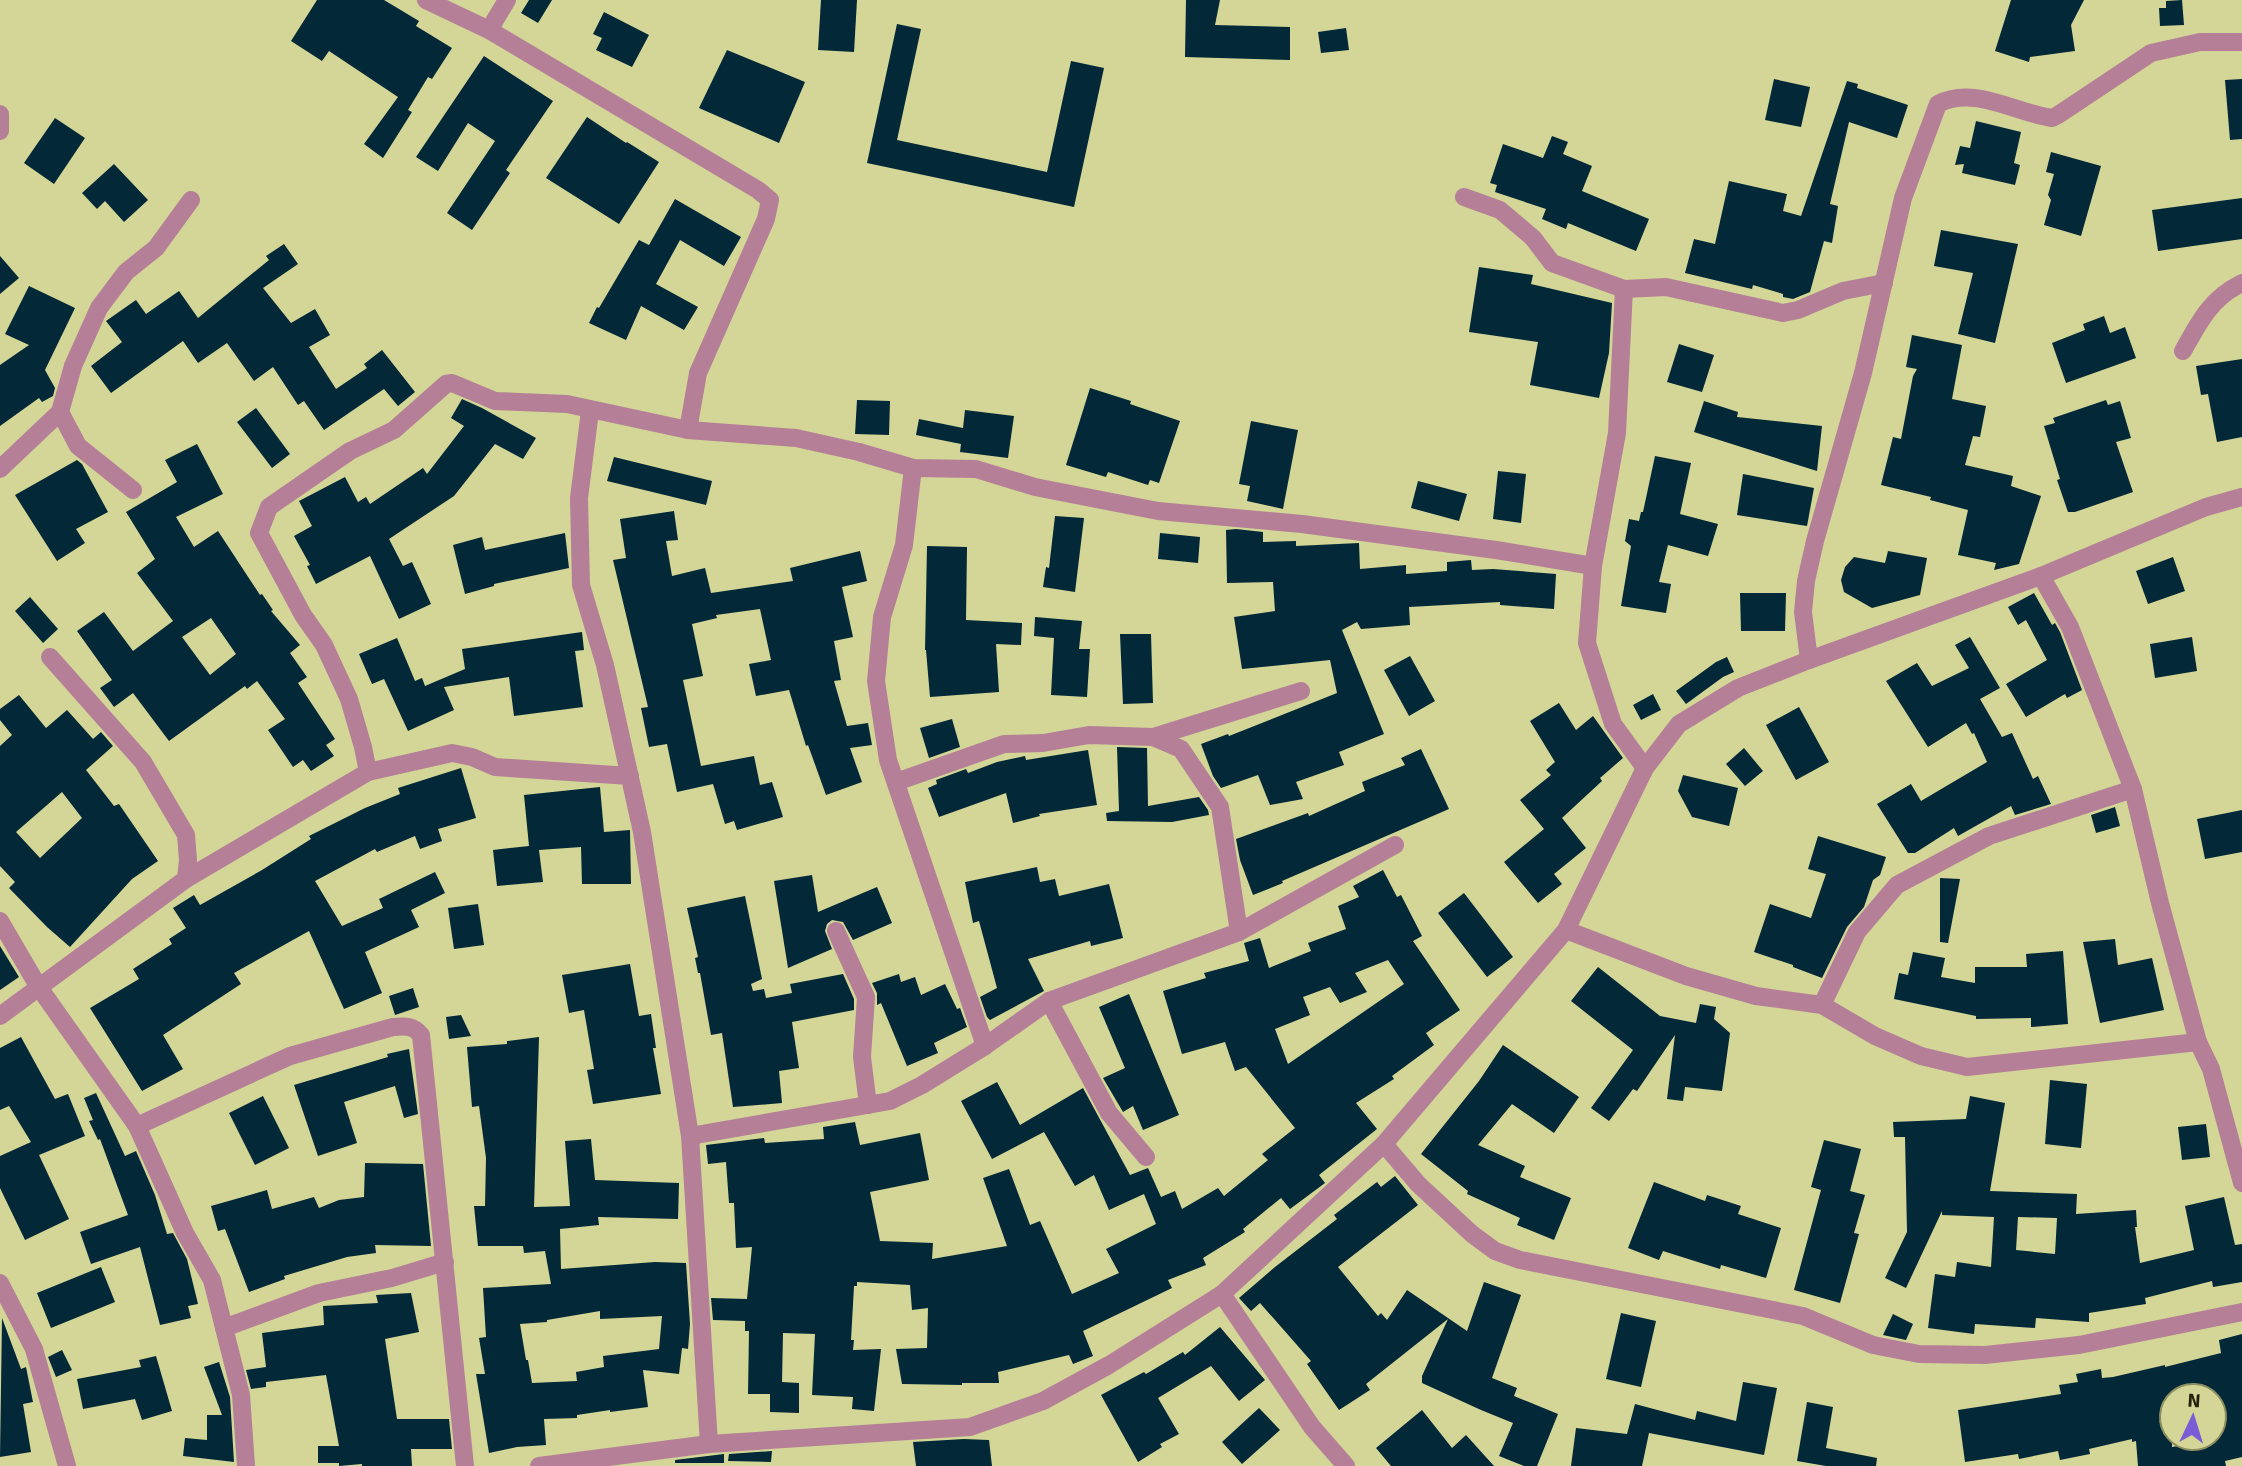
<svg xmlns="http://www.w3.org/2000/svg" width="2242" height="1466" viewBox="0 0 2242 1466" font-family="Signika,sans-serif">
  <rect width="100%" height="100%" fill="#d3d697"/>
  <g fill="#032837" fill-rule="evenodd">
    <polygon points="317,0 384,0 419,21 416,26 452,48 432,79 428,77 408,110 412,112 383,158 364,144 398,97 329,51 322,61 291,41"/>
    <polygon points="529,0 552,0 538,23 521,13"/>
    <polygon points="821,0 857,0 854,52 818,50"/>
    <polygon points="1186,0 1220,0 1215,25 1290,27 1290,60 1185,57"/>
    <polygon points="2011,0 2084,0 2071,25 2075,51 2030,57 2029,62 1995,51"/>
    <polygon points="2182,0 2184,25 2160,26 2159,8 2166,8 2166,1"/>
    <polygon points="604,12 649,35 632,67 596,50 602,38 593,34"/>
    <polygon points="897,24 921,29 897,140 1047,172 1071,61 1104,68 1074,207 867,163"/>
    <polygon points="1346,28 1349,50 1321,53 1318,32"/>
    <polygon points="727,50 805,82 779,143 699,108"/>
    <polygon points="484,56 553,101 506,170 510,173 472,230 447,213 495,141 468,123 438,171 416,157"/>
    <polygon points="1774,79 1810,87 1801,127 1765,120"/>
    <polygon points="2242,79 2242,139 2230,140 2225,80"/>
    <polygon points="1847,81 1858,84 1857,88 1908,105 1897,138 1849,122 1830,204 1838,206 1832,243 1824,241 1810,292 1793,299 1783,297 1783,294 1753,285 1752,289 1685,273 1694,239 1715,244 1729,181 1787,194 1783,211 1801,216"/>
    <polygon points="587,117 626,143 627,142 659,162 619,224 546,178"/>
    <polygon points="55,118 85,138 54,184 24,163"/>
    <polygon points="1976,121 2021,132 2014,163 2020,165 2015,185 1962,173 1964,164 1955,165 1960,146 1970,148"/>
    <polygon points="1552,136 1568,142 1563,154 1592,166 1582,191 1649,219 1636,251 1568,223 1566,229 1542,219 1546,209 1495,192 1497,185 1490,183 1503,144 1543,158"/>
    <polygon points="2051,152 2101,166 2081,236 2044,225 2051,200 2048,195 2054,174 2046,172"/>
    <polygon points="114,164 148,200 124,222 105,201 97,209 82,193"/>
    <polygon points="2242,198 2242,239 2158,251 2152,210"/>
    <polygon points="675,199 741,237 724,266 680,240 656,284 698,307 684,330 641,306 626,340 589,323 597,307 599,308 639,240 649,245"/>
    <polygon points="1941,230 2018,244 1995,343 1958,334 1973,273 1934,266"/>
    <polygon points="284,244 298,264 263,288 291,323 315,309 330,335 309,347 336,389 367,368 364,364 382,350 415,392 398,406 384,389 324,430 304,401 298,405 273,367 254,381 227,343 198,363 183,341 111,393 91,366 122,342 106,321 136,300 146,314 179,291 198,318 269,260 266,256"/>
    <polygon points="0,256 19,278 0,294"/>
    <polygon points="1479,267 1533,275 1531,284 1612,303 1609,353 1599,398 1530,385 1538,342 1469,332"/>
    <polygon points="29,286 75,308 45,370 55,388 53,396 42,402 39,398 0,426 0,365 29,345 5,334"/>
    <polygon points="2104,316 2110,333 2125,327 2136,358 2066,383 2052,343 2085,330 2083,324"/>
    <polygon points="1912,335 1962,345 1952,399 1986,406 1980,437 1973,436 1965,465 2013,476 2011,486 2041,496 2019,564 1994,570 1996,563 1958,555 1968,510 1930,500 1931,497 1881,485 1893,437 1901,439 1913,376 1917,369 1906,367"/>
    <polygon points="1679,344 1714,355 1702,392 1667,382"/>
    <polygon points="2242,359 2242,437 2217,442 2208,394 2201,395 2196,366"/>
    <polygon points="1090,388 1131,401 1130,404 1180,421 1159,483 1150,480 1148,485 1108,472 1106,477 1066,465"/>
    <polygon points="462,399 482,408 536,438 523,459 495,444 454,496 389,539 403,566 412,562 431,604 399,619 370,556 316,584 307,566 310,565 294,536 312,526 299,501 345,477 358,502 366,497 370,504 423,468 427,474 464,426 451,418"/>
    <polygon points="857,400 890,401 889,435 855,434"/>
    <polygon points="2106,400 2108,405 2120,401 2131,438 2116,442 2133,492 2075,512 2068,512 2057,480 2060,479 2044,426 2055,423 2053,418"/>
    <polygon points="1704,401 1738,412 1737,417 1822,426 1817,471 1694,432"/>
    <polygon points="256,408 290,454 272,468 237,422"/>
    <polygon points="965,410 1014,416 1008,458 960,452 961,444 916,435 919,419 963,428"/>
    <polygon points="1251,421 1298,430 1283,509 1247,501 1250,486 1239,484"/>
    <path d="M197 444 223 494 176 517 194 547 218 531 260 595 262 594 273 610 271 611 300 645 290 653 307 677 298 683 335 739 326 745 334 756 311 771 303 760 293 767 268 730 285 719 257 681 247 689 245 686 169 741 133 693 114 707 100 688 112 680 77 631 104 612 133 651 173 621 137 573 155 559 126 512 177 482 165 460ZM211 618 236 654 210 675 182 637Z"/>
    <polygon points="1655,456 1691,463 1680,514 1718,524 1708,556 1668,545 1659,582 1671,584 1666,613 1621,606 1631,546 1625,541 1629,519 1639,521 1641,512 1643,512"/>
    <polygon points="614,457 712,481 706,505 607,481"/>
    <polygon points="77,460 82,464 108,512 76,529 85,543 57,561 15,495"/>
    <polygon points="1498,471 1526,474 1521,523 1493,519"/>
    <polygon points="1743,474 1814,488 1807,526 1737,515"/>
    <polygon points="1418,481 1467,494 1459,521 1411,508"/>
    <polygon points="674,511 678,540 666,541 672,576 705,568 711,593 793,581 790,568 860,551 867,581 842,587 853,637 834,641 841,680 834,681 847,726 868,723 872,745 850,748 862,782 826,795 808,745 806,746 789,690 756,696 749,664 771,660 760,609 716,615 717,618 692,624 703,676 683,680 701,766 754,756 760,785 772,782 783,817 737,830 734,821 725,824 713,784 677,792 667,744 649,747 641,708 648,707 613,560 626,558 620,519"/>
    <polygon points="1055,516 1084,518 1075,592 1043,587 1046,567 1049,568"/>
    <polygon points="1236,529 1263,532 1263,542 1296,541 1296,546 1359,543 1360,569 1406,565 1406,574 1447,571 1447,562 1471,560 1472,570 1493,569 1556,574 1554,609 1500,605 1500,602 1409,607 1410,625 1361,629 1357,622 1342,630 1384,734 1339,752 1344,765 1296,782 1303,799 1270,805 1258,775 1221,788 1213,776 1201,744 1228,734 1229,736 1337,693 1330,660 1242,669 1234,617 1275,611 1273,582 1227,583 1226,530"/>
    <polygon points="565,533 569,568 494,584 494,586 465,594 453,545 482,537 485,550"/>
    <polygon points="1160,533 1200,537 1198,563 1158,559"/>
    <polygon points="927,546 967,547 966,620 1022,623 1021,645 996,644 999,692 930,697 926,650 925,650"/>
    <polygon points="1888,551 1927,558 1920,595 1872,608 1844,592 1841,580 1845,567 1854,557 1885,563"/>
    <polygon points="2173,557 2185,591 2148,604 2136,571"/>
    <polygon points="1740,593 1786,593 1785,631 1741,631"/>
    <polygon points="2034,593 2052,625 2055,623 2060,632 2082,690 2067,698 2065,694 2026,717 2006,684 2047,660 2026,620 2018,625 2008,607"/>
    <polygon points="30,597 58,629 43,643 15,611"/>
    <polygon points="1035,617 1082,621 1079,649 1090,649 1087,697 1051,695 1054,638 1034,636"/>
    <polygon points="582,632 584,650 575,651 583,707 514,716 509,677 444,687 454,710 408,731 384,679 372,684 359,654 397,638 415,681 422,678 425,686 465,669 462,649"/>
    <polygon points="1120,634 1151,634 1153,703 1123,704"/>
    <polygon points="1970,637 2000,688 1980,699 2002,737 2012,733 2033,779 2038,776 2051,804 2015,815 2011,806 1958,836 1954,828 1915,853 1908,853 1877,804 1911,784 1921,801 1987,762 1974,733 1972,734 1966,723 1928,747 1886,681 1917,663 1932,686 1969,668 1955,645"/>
    <polygon points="2192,637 2197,671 2155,678 2150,644"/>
    <polygon points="1410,656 1435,701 1409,716 1384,670"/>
    <polygon points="1727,657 1734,672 1723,677 1686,704 1676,691 1716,662"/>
    <polygon points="1653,694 1661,710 1641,720 1633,705"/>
    <path d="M19 695 46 728 67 710 93 739 101 732 113 746 86 770 114 806 119 804 158 861 132 879 70 947 47 927 9 888 15 882 0 866V746L12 735 0 720V709ZM62 792 82 818 40 858 16 832Z"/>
    <polygon points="1559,703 1576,730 1593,716 1623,758 1600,778 1602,781 1562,818 1586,848 1554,874 1562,884 1538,903 1504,862 1544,829 1520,800 1551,775 1546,770 1555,762 1530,721"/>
    <polygon points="1799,707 1829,762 1796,780 1766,725"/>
    <polygon points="952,719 960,747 929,758 920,728"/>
    <polygon points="1117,747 1147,748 1148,806 1199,797 1208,810 1209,815 1172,822 1107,821 1106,813 1119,811"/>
    <polygon points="1744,748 1763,771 1745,786 1726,764"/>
    <polygon points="1421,749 1449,809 1282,881 1283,883 1253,895 1240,860 1236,839 1308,813 1309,816 1365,791 1362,782 1405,765 1401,758"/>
    <polygon points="1088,750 1097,805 1039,814 1040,816 1013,823 1006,793 939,817 928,788 937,784 936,780 966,769 968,773 997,762 1025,756 1026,760"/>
    <polygon points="461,768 476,818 438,829 442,841 420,849 415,836 377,852 375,849 315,881 342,926 383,908 379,899 435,872 445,893 411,910 419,927 365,952 382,993 344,1009 309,931 234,973 241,984 163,1035 183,1069 142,1091 90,1008 139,979 133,969 172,944 169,939 186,928 173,908 194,895 200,905 262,870 311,839 309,836 365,808 400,794 398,788"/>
    <polygon points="1683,775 1738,788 1729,826 1692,817 1678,791"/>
    <polygon points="600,787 604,832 630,830 631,884 582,884 581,847 539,850 543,882 497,886 493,850 529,846 524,795"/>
    <polygon points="2115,807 2120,826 2096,833 2091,815"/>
    <polygon points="2242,810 2242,852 2205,859 2197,819"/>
    <polygon points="1818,836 1886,857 1880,875 1873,880 1864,907 1847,927 1822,978 1793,967 1793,965 1754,952 1770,904 1811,918 1826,874 1808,869"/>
    <polygon points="1037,867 1040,882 1055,879 1059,896 1109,884 1123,938 1091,946 1090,941 1028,959 1044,991 990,1020 987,1017 980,997 997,988 979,921 973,923 965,882"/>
    <path d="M1383 870 1397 897 1401 895 1422 936 1413 941 1460 1010 1426 1033 1434 1045 1392 1076 1394 1079 1356 1103 1377 1129 1319 1175 1325 1183 1290 1209 1281 1198 1243 1229 1245 1232 1203 1258 1206 1265 1168 1280 1172 1288 1083 1331 1093 1356 1073 1364 1069 1355 998 1372 999 1383H962V1385L902 1384 896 1349 927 1348 928 1308 912 1310 910 1285 857 1282V1286H854L851 1340H854L853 1350 881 1349 874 1411 852 1409 853 1397 812 1395 815 1334 783 1333 782 1382 799 1383V1413L770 1412V1394H748L749 1331H745V1321L713 1320 711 1298 747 1299 752 1247 736 1248 734 1203H729L726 1162 708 1164 706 1145 764 1138 765 1143 824 1139 823 1127 855 1122 860 1145 920 1133 929 1180 870 1192 880 1241 933 1243 932 1259 1007 1246 983 1178 1009 1169 1030 1225 1040 1221 1072 1294 1119 1273 1106 1249 1156 1224 1144 1194 1109 1210 1094 1175 1075 1186 1044 1132 992 1159 961 1101 997 1082 1020 1125 1083 1088 1130 1175 1148 1168 1161 1197 1175 1191 1182 1209 1218 1188 1224 1196 1268 1160 1262 1154 1295 1128 1246 1067 1235 1071 1225 1042 1182 1054 1163 991 1206 978 1204 973 1249 961 1244 943 1260 938 1269 968 1311 951 1308 943 1346 929 1338 906 1359 897 1353 886ZM1388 960 1404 984 1288 1064 1275 1029 1310 1015 1303 997 1330 987 1340 1003 1367 992 1355 973Z"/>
    <polygon points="812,875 818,912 877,887 892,923 853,940 843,922 832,920 827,924 825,931 832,949 788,968 774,881"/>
    <polygon points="1940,878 1960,879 1948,943 1940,942"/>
    <polygon points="1464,893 1513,957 1487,977 1438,913"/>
    <polygon points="745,896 762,979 751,984 753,991 764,989 766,998 792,993 790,984 843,974 854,999 854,1010 792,1022 799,1068 779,1071 782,1103 733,1107 722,1033 711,1035 700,973 698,973 695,958 698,957 687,908"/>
    <polygon points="478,904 484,945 454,949 448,908"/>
    <polygon points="2115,939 2118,965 2152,958 2164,1010 2100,1023 2083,942"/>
    <polygon points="0,946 19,977 0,990"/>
    <polygon points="2063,951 2068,1024 2031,1027 2031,1018 1976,1019 1976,1016 1894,999 1899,973 1908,975 1913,952 1945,958 1941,977 1975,983 1975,967 2027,967 2026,954"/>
    <polygon points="630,964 639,1016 651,1014 656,1048 653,1048 661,1094 593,1104 587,1070 594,1069 584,1010 569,1013 562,975"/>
    <polygon points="1598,967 1660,1016 1696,1023 1700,1004 1716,1007 1714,1019 1730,1033 1722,1091 1685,1087 1683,1101 1667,1099 1675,1035 1637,1091 1633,1089 1609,1121 1591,1108 1633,1050 1571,1001"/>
    <polygon points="899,974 901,982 915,977 921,995 945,984 957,1009 960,1008 967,1027 934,1043 938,1053 907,1066 881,1003 877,1005 877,993 872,983"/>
    <polygon points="413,988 419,1007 395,1015 389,996"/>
    <polygon points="1129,994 1179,1115 1143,1130 1133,1106 1123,1112 1103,1078 1125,1068 1099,1007"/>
    <polygon points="461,1015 471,1036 449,1039 446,1017"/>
    <polygon points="21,1037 55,1099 68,1094 85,1136 39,1155 69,1219 25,1240 0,1188 0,1156 31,1142 9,1106 0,1110 0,1048"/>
    <path d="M539 1037 534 1207 570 1206 565 1141 591 1139 595 1180 679 1183 678 1219 598 1217 599 1225 560 1229 561 1269 655 1262 686 1263 690 1324 688 1349 682 1348 679 1374 643 1370 648 1407 610 1412V1410L577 1415V1418L544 1419 546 1445 517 1447 489 1453 476 1374H485L479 1338 486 1337 483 1288 551 1284 545 1251 524 1253 523 1246H478L474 1206H485L486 1158 479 1106 472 1107 467 1047 507 1044V1041ZM600 1311V1319L662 1316 659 1349 603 1356 604 1367 576 1372 577 1381 532 1383 528 1360H526L520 1324 547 1322V1320Z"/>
    <polygon points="1503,1045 1579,1097 1554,1133 1512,1104 1478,1145 1525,1166 1520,1177 1571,1198 1554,1240 1517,1225 1520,1218 1467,1194 1468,1191 1421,1154 1479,1081"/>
    <polygon points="409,1049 418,1114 404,1118 395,1086 344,1102 357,1143 318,1156 294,1085 388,1057 387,1054"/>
    <polygon points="2050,1080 2087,1084 2081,1148 2045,1144"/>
    <polygon points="96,1093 125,1156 136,1151 155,1195 167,1234 173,1233 187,1259 198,1304 188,1306 191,1318 160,1325 140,1247 91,1264 80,1232 128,1215 100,1139 98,1140 89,1121 93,1120 84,1098"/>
    <polygon points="263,1096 289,1148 255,1165 229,1113"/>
    <path d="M1970 1096 2005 1103 1990 1191 2077 1194 2076 1214 2136 1210 2137 1227H2135L2140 1263 2194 1250 2185 1206 2224 1197 2235 1245 2242 1244V1282L2213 1287 2212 1281 2145 1298 2146 1304 2089 1313V1322L2036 1318 2035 1328 1975 1324 1974 1334 1928 1328 1935 1274 1955 1277 1957 1262 1991 1267 1994 1217 1942 1215V1211L1906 1288 1885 1278 1907 1232 1905 1137H1894L1893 1122 1966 1119ZM2018 1217 2057 1218 2055 1254 2016 1250Z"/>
    <polygon points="2206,1124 2210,1157 2182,1160 2178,1127"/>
    <polygon points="1824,1140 1861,1149 1850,1191 1865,1195 1854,1233 1859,1234 1840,1303 1794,1290 1821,1190 1811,1187"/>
    <polygon points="365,1163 423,1164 431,1246 375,1245 376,1253 347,1257 284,1276 285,1279 249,1292 225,1229 218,1231 211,1206 267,1190 272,1209 314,1197 319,1208 339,1200 364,1197"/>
    <polygon points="1395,1176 1418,1205 1338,1267 1378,1316 1381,1313 1387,1320 1407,1290 1467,1331 1484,1282 1521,1295 1492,1378 1517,1388 1514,1396 1558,1414 1537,1466 1524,1466 1499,1456 1513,1423 1481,1410 1422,1383 1422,1376 1448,1319 1366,1384 1370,1390 1339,1410 1307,1364 1311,1361 1260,1303 1251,1311 1239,1298 1275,1267 1337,1219 1334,1215 1377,1182 1381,1187"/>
    <polygon points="1654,1182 1705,1201 1707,1195 1741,1206 1738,1214 1781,1228 1766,1278 1721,1265 1720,1269 1663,1251 1659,1260 1628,1248"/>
    <polygon points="101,1267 115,1302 51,1328 37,1293"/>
    <polygon points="411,1293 419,1332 385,1339 397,1419 449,1419 452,1449 411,1449 412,1466 362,1466 362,1464 339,1466 339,1463 318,1463 318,1446 339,1446 326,1375 266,1382 266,1387 251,1389 246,1370 266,1367 262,1333 324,1325 323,1306 378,1303 376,1295"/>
    <polygon points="1621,1313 1656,1321 1641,1387 1606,1379"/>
    <polygon points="1893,1314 1913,1324 1906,1340 1883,1335"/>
    <polygon points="2,1318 21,1369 26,1367 33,1402 23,1404 31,1452 0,1457"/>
    <polygon points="1220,1327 1265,1380 1239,1401 1211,1366 1158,1398 1179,1434 1160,1444 1162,1447 1138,1462 1101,1395 1144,1372 1146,1374 1183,1352 1185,1355"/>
    <path d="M2242 1334V1457L2225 1461 2226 1466H2138L2136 1441 2132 1442V1439L2089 1449 2090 1454 2060 1460 2058 1451 2019 1459 2018 1454 1965 1462 1958 1410 2061 1394 2059 1385 2078 1382 2076 1374 2101 1369 2102 1378 2113 1377 2165 1365V1367L2221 1353 2219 1340ZM2172 1396H2214V1440L2172 1447Z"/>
    <polygon points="62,1350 72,1370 56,1377 48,1357"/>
    <polygon points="156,1356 172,1411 142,1420 135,1399 83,1409 77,1379 141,1367 139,1360"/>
    <polygon points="219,1362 230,1397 234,1462 183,1456 185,1438 207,1440 207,1415 222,1415 204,1367"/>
    <polygon points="1743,1382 1777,1388 1764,1455 1649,1433 1642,1466 1571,1466 1576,1428 1627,1434 1635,1404 1695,1420 1697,1411 1736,1421"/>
    <polygon points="1807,1402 1833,1407 1826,1448 1877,1458 1876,1466 1826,1466 1797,1461"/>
    <polygon points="1259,1408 1280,1430 1242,1464 1222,1442"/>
    <polygon points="1422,1410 1452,1448 1466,1435 1494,1466 1391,1466 1376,1448"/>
    <polygon points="964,1439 989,1440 992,1466 916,1466 913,1442"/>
    <polygon points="772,1451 771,1462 728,1461 729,1454"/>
    <polygon points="724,1454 724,1463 675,1463 675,1460"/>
  </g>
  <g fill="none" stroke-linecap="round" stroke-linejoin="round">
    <g stroke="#b47f97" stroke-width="18">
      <polyline points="426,0 489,30 758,190 770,200 766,219 698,373 688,430"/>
      <polyline points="489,30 507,0"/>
      <polyline points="0,114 0,131"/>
      <polyline points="1464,197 1500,210 1533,238 1552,263 1624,289 1666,287 1783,313 1798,310 1843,291 1884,283"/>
      <polyline points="1624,289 1617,433 1593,566 1587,643 1613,724 1645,768"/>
      <path d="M2183 351C2199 322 2211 298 2242 283"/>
      <polyline points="590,411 579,498 581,585 605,665 642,832 690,1136 709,1444"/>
      <polyline points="60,412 78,446 133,490"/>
      <polyline points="913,468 904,545 882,617 876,681 888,760 985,1046"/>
      <polyline points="0,469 60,412 73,366 99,308 126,272 156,248 191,200"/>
      <polyline points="2041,576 2070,627 2133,789 2160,903 2198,1042 2211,1069 2242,1183"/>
      <polyline points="50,657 143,762 186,835 188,860 186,879"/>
      <path d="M1809 660 1803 612 1806 581 1815 541 1863 373 1903 198 1938 104C1974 85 2015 113 2052 118L2058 115 2151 53 2200 42H2242"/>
      <polyline points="1153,737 1181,749 1220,807 1239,932"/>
      <polyline points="368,772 363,747 349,699 324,645 303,615 259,533 269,507 350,451 394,430 446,384 452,383 495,401 567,404 688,430 796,438 859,452 913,468 976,469 1035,487 1158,511 1302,524 1496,550 1593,566"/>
      <polyline points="896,782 1004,744 1043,743 1089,735 1153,737 1301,691"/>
      <polyline points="0,921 38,986 137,1126 185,1233 212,1280 241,1395 246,1466"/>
      <polyline points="1566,930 1686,976 1756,996 1822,1005 1875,1036 1921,1056 1967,1067 2198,1042"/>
      <polyline points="836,931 866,997 862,1057 868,1105"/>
      <polyline points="1049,1001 1109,1113 1146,1157"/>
      <polyline points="1822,1005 1857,932 1897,885 1989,836 2133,789"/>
      <polyline points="0,1016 186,879 368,772 452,753 472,757 495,767 630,776"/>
      <path d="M137 1126 290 1056 393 1027C405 1026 413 1025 421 1035L465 1466"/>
      <polyline points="690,1136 890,1101 922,1085 985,1046 1049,1001 1239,932 1395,845"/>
      <polyline points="1384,1144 1418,1184 1472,1234 1495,1251 1520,1260 1803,1316 1873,1345 1919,1354 1985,1355 2079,1345 2242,1312"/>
      <polyline points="0,1283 34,1349 67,1466"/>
      <polyline points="1222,1294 1312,1427 1346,1466"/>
      <polyline points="224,1328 319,1293 392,1278 445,1262"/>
      <polyline points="539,1466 709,1444 970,1427 1043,1401 1109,1365 1222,1294 1384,1144 1566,930 1645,768 1679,724 1738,688 1809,660 2041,576 2206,507 2242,497"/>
    </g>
  </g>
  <g transform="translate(2193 1417) rotate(4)"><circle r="33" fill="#d3d697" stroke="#8c8e5f" stroke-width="2"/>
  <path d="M0-5L12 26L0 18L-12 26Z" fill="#795cd6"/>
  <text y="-10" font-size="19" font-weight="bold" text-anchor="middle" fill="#22230a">N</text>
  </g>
</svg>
